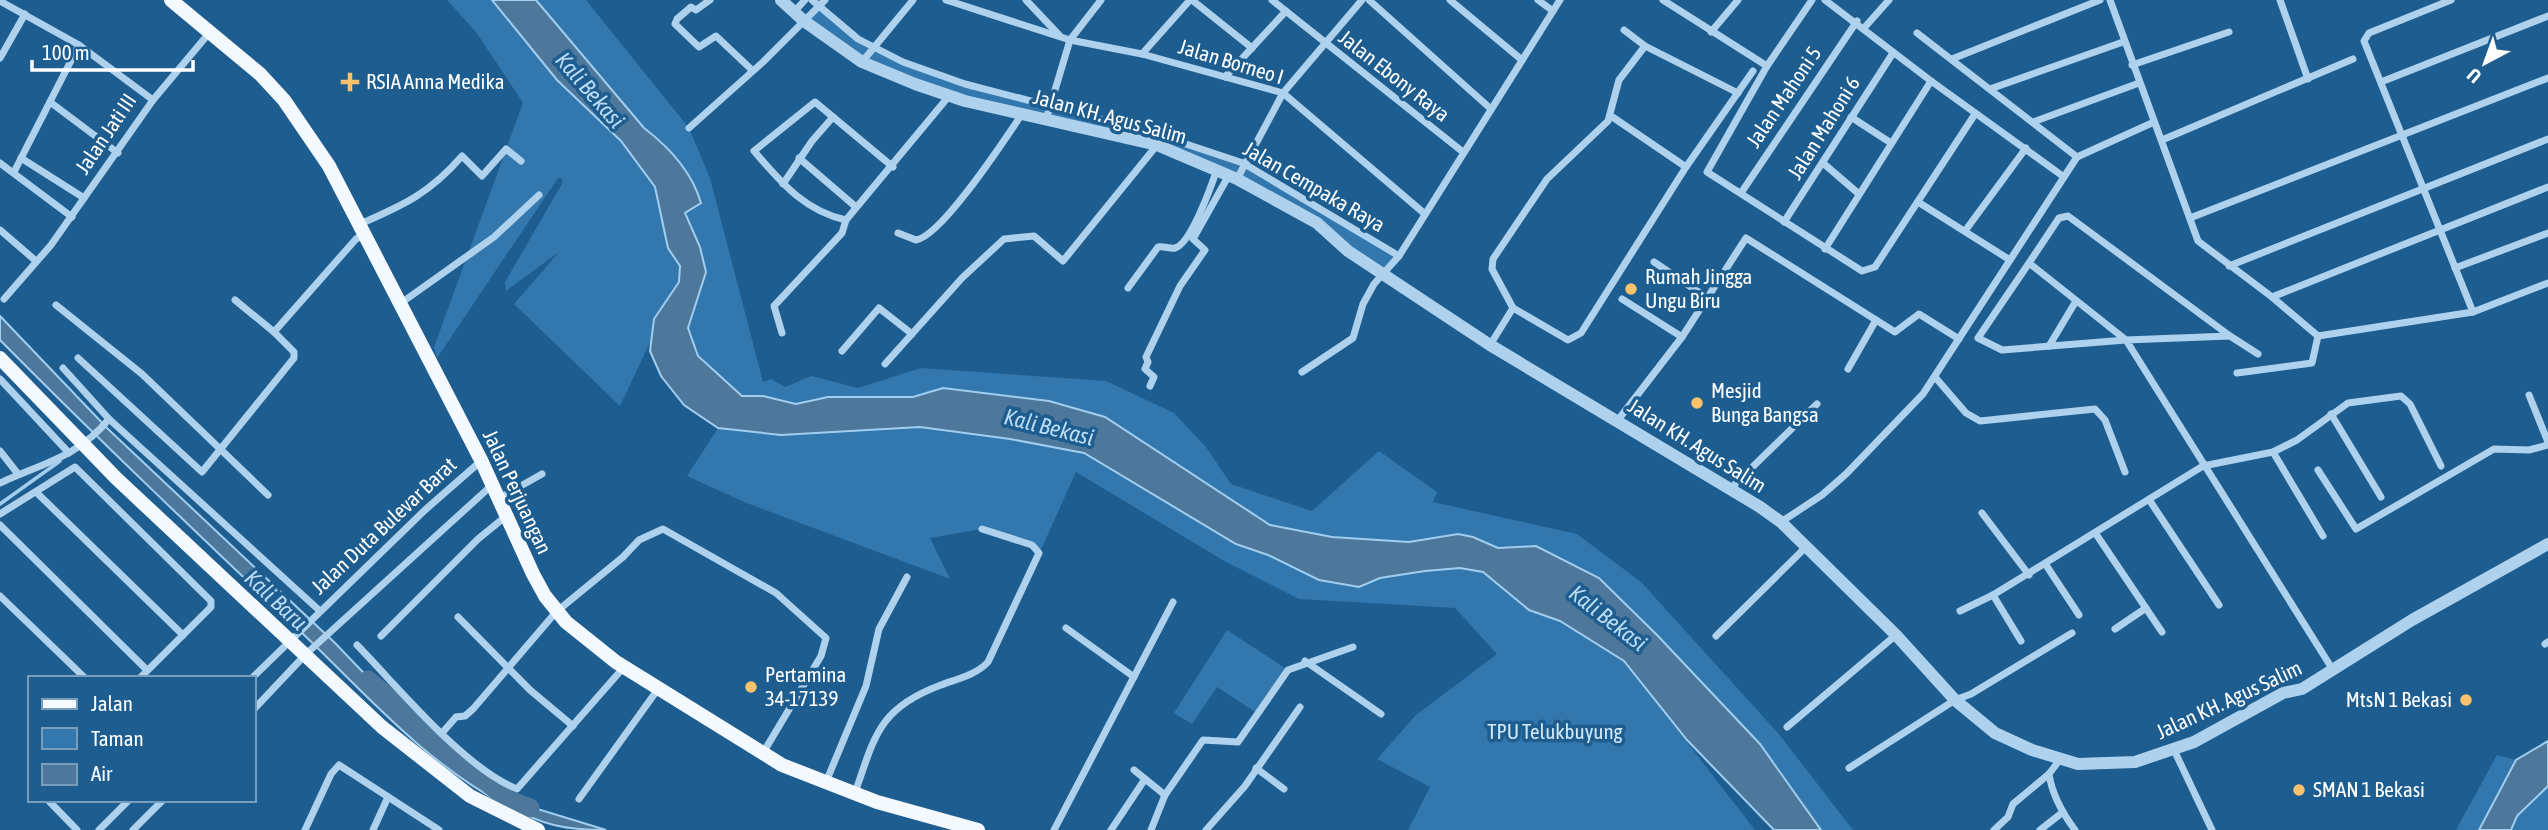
<svg xmlns="http://www.w3.org/2000/svg" width="2548" height="830" viewBox="0 0 2548 830" font-family="'Asap Condensed',sans-serif">
  <rect width="100%" height="100%" fill="#1e5d8f"/>
  <g fill="#3277ad">
    <polygon points="447,0 492,0 557,80 621,141 655,187 668,248 680,266 679,281 620,406 514,304 559,252 506,291 505,282 563,182 561,178 558,178 437,358 434,347 523,103 476,32"/>
    <polygon points="536,0 586,0 689,128 710,178 763,382 771,379 785,387 811,376 858,388 921,368 1106,381 1174,413 1206,447 1231,484 1312,511 1379,451 1437,492 1433,502 1577,534 1641,582 1778,733 1853,830 1821,830 1760,744 1657,635 1579,568 1536,546 1498,548 1473,537 1458,534 1409,542 1332,537 1270,525 1105,417 944,388 913,397 828,397 796,404 763,396 742,396 698,356 688,327 706,272 700,247 685,212 664,143 644,128"/>
    <polygon points="819,8 872,47 862,60 806,21"/>
    <polygon points="875,46 903,62 1243,163 1399,256 1385,273 1317,223 1157,145 1022,114 862,62"/>
    <polygon points="920,427 1010,439 1083,453 1236,544 1268,555 1319,580 1359,587 1380,578 1425,571 1460,568 1483,572 1528,610 1560,621 1624,661 1755,830 1408,830 1430,787 1377,759 1416,715 1497,654 1455,608 1299,599 1226,562 1076,472 1038,556 1038,550 982,529 930,538 950,579 744,502 687,476 718,428 781,435"/>
    <polygon points="1227,630 1288,670 1258,714 1217,687 1192,724 1174,713"/>
    <polygon points="2497,755 2516,760 2479,830 2456,830"/>
    <polygon points="2548,786 2548,830 2512,830 2517,816"/>
  </g>
  <g fill="#4d789c" stroke="#a1ceef" stroke-width="2">
    <path d="M492 0H536L644 128C669 147 692 172 701 203L685 213 700 247 706 272 688 328 698 356 742 396H763L796 404 828 397H913L943 388 1049 401 1105 417 1270 525 1332 537 1409 542 1458 534 1473 537 1498 548 1536 546 1599 578 1657 635 1760 744 1821 830H1774L1687 740 1624 661 1560 621 1529 610 1483 572 1460 568 1425 571 1380 578 1359 587 1319 580 1268 555 1236 544 1084 453 1010 439 920 427 781 435 718 428 684 405 661 376 650 351 654 319 679 282 680 266 668 248 655 187 621 141 557 80Z"/>
    <path d="M0 316 108 429 335 643 405 716 470 774 508 800 606 830C563 830 544 825 505 805 424 762 365 693 300 631 199 535 98 439 0 340Z"/>
    <polygon points="2548,741 2548,786 2517,816 2511,830 2479,830 2516,760"/>
  </g>
  <g fill="none" stroke-linecap="round" stroke-linejoin="round">
    <polyline stroke="#a1ceef" stroke-width="3.5" points="0,504 60,461"/>
    <polyline stroke="#4d789c" stroke-width="19" points="368,680 508,800 530,808"/>
    <g stroke="#aed2ed" stroke-width="7">
      <polyline points="710,0 696,10 691,7 677,19 675,24 699,47 716,36 752,70"/>
      <polyline points="812,0 858,39 903,62 965,84 1150,132 1243,163 1399,256"/>
      <polyline points="946,0 1070,40 1142,54 1283,93 1425,214"/>
      <polyline points="1026,0 1059,35"/>
      <polyline points="1192,0 1252,48"/>
      <polyline points="1272,0 1463,152"/>
      <polyline points="1369,0 1491,109"/>
      <polyline points="1450,0 1522,60"/>
      <polyline points="1538,0 1553,11"/>
      <polyline points="1663,0 1767,66 1707,172 1862,271 1875,267 1975,114"/>
      <polyline points="1825,0 1931,81 2064,177"/>
      <polyline points="2110,0 2198,241 2272,297 2548,187"/>
      <polyline points="2280,0 2308,79"/>
      <polyline points="2451,0 2369,33 2364,41 2473,312"/>
      <polyline points="0,1 79,45 153,100 51,245 4,299"/>
      <polyline points="794,12 805,0"/>
      <polyline points="1864,28 1889,0"/>
      <polyline points="1624,30 1645,46"/>
      <polyline points="1711,32 1738,0"/>
      <polyline points="1917,33 2077,157"/>
      <polyline points="1142,54 1190,0"/>
      <polyline points="0,58 25,14"/>
      <polyline points="1952,59 2100,0"/>
      <polyline points="862,62 913,0"/>
      <polyline points="2132,65 2229,32"/>
      <polyline points="1767,66 1812,0"/>
      <polyline points="1225,77 1286,11"/>
      <polyline points="2381,82 2548,16"/>
      <polyline points="1990,89 2123,42"/>
      <polyline points="153,100 210,32"/>
      <polyline points="50,102 118,153"/>
      <polyline points="1611,116 1686,167"/>
      <polyline points="1851,117 1891,143"/>
      <polyline points="1046,120 1070,40 1101,0"/>
      <polyline points="2033,122 2139,83"/>
      <polyline points="689,128 763,62 825,0"/>
      <polyline points="2162,140 2353,59"/>
      <polyline points="2077,157 2154,122"/>
      <polyline points="21,158 84,198"/>
      <polyline points="799,158 856,207"/>
      <polyline points="0,163 72,217"/>
      <polyline points="1823,163 1859,194"/>
      <polyline points="14,172 79,45"/>
      <polyline points="1237,179 1283,93 1362,0"/>
      <polyline points="783,184 812,141 833,117"/>
      <polyline points="1741,193 1857,21"/>
      <polyline points="1918,202 2010,260"/>
      <polyline points="2190,218 2548,78"/>
      <path d="M846 220C804 211 781 182 754 151L815 102 893 167"/>
      <polyline points="1784,222 1893,53"/>
      <path d="M360 224C404 205 430 193 462 156L482 176 506 149 521 161"/>
      <polyline points="0,230 36,261"/>
      <polyline points="1965,231 2026,148"/>
      <path d="M898 233 916 240C942 236 1005 139 1022 114"/>
      <polyline points="1825,249 1931,81"/>
      <polyline points="1654,262 1706,297"/>
      <polyline points="2029,263 2059,218 2068,216 2230,336 2126,340 2029,263 1978,338 2002,350 2126,340 2333,670"/>
      <polyline points="2229,266 2548,139"/>
      <polyline points="2455,268 2548,233"/>
      <path d="M1128 288 1158 247C1164 246 1170 249 1175 248 1191 244 1212 184 1217 169"/>
      <polyline points="1622,299 1682,337"/>
      <polyline points="235,300 274,332"/>
      <polyline points="401,303 494,237 539,195"/>
      <polyline points="56,305 142,374 268,495"/>
      <polyline points="1513,308 1492,269 1493,259 1547,179 1608,121 1619,80 1645,46 1738,93"/>
      <polyline points="782,333 774,306 842,233 846,220 949,96"/>
      <polyline points="2230,336 2258,354"/>
      <polyline points="2318,336 2473,312 2548,283"/>
      <polyline points="1490,345 1513,308 1568,340 1581,333 1686,167 1753,71"/>
      <polyline points="2049,346 2076,301"/>
      <polyline points="842,351 879,308 912,334"/>
      <polyline points="78,358 202,472 294,358 294,352 274,332 356,239 366,234"/>
      <polyline points="885,364 962,278 1004,239 1034,236 1063,261 1157,145"/>
      <polyline points="63,368 109,419 320,611"/>
      <polyline points="1848,369 1876,320"/>
      <polyline points="1302,372 1353,338 1363,304 1374,284 1399,256 1560,0"/>
      <polyline points="2237,373 2312,363 2318,336 2272,297"/>
      <polyline points="1935,377 1966,413 1980,421 2095,409 2105,420 2125,472"/>
      <polyline points="0,379 69,453"/>
      <polyline points="1150,386 1154,377 1145,369 1148,362 1146,357 1180,286 1205,250 1193,239 1229,175"/>
      <polyline points="2529,395 2548,442"/>
      <polyline points="2331,414 2381,497"/>
      <polyline points="1618,420 1682,337 1746,238 1895,332 1919,314 1959,339"/>
      <polyline points="0,451 18,474"/>
      <polyline points="2273,452 2323,536"/>
      <polyline points="2318,470 2356,529 2494,449 2529,450 2548,445"/>
      <path d="M0 483C42 463 77 458 109 419"/>
      <polyline points="1731,488 1817,404"/>
      <polyline points="36,492 183,635"/>
      <polyline points="498,499 542,474"/>
      <polyline points="2150,501 2219,605"/>
      <polyline points="1982,513 2029,575"/>
      <polyline points="0,514 75,467 211,601 211,607 140,678"/>
      <polyline points="1781,522 1822,495 1846,474 1923,394 2077,157"/>
      <polyline points="0,525 147,670"/>
      <polyline points="2096,534 2162,632"/>
      <polyline points="2046,565 2079,615"/>
      <polyline points="0,596 85,678"/>
      <polyline points="1960,611 1993,595"/>
      <polyline points="458,617 530,690 573,726"/>
      <polyline points="1066,628 1134,677"/>
      <polyline points="2115,629 2146,608"/>
      <polyline points="381,636 478,539 505,517"/>
      <polyline points="1716,636 1805,548"/>
      <polyline points="2021,641 1993,595 2203,466 2273,452 2297,440 2348,403 2401,396 2410,404 2441,466"/>
      <polyline points="2545,644 2548,642"/>
      <path d="M357 645C398 687 464 768 517 789L624 667"/>
      <polyline points="1305,661 1381,714"/>
      <polyline points="252,678 425,510 481,461"/>
      <polyline points="254,709 306,654 491,486"/>
      <polyline points="1787,727 1896,635"/>
      <polyline points="442,733 456,717 465,716 473,709 556,612 623,557 639,540 663,529 776,593 826,638 821,656 763,753"/>
      <polyline points="2174,750 2212,830"/>
      <path d="M2061 758 2049 774C2052 794 2063 814 2075 830"/>
      <polyline points="1256,768 1284,789"/>
      <polyline points="1849,768 1955,700 1971,694 2072,633"/>
      <polyline points="1134,770 1165,795"/>
      <polyline points="826,782 866,686 879,629 907,577"/>
      <path d="M855 793C875 735 879 708 941 685 957 679 976 675 988 662L1039 553 1032 545 982 529"/>
      <polyline points="579,799 658,689"/>
      <polyline points="48,800 77,830"/>
      <polyline points="99,830 129,800"/>
      <polyline points="133,830 163,800"/>
      <polyline points="305,830 331,774 339,765 439,830"/>
      <polyline points="373,830 388,797"/>
      <polyline points="1054,830 1173,602"/>
      <polyline points="1111,830 1145,779"/>
      <polyline points="1151,830 1165,795 1203,740 1238,742 1288,670 1353,647"/>
      <polyline points="1206,830 1245,786 1300,707"/>
      <polyline points="1994,830 2008,817 2013,804 2049,774"/>
      <polyline points="2040,830 2063,812"/>
    </g>
    <polyline stroke="#aed2ed" stroke-width="12" points="781,0 804,21 862,62 915,84 965,101 1157,145 1237,179 1317,223 1348,251 1490,345 1760,507 1781,522 1896,635 1955,700 1995,733 2032,750 2078,764 2135,762 2194,742 2283,693 2302,689 2412,620 2548,544"/>
    <g stroke="#f4f9ff" stroke-width="14">
      <polyline points="171,0 260,74 284,100 329,166 481,460 533,574 545,596 566,622 616,662 782,765 877,802 978,830"/>
      <polyline points="0,358 116,478 382,727 470,796 538,830"/>
    </g>
  </g>
  <g fill="#fbc26d" stroke="#1e5d8f" stroke-width="2.5">
    <path d="M346.5 71.5h7v7h7v7h-7v7h-7v-7h-7v-7h7z"/>
    <circle cx="1631" cy="289" r="7"/>
    <circle cx="1697" cy="403" r="7"/>
    <circle cx="751" cy="687" r="7"/>
    <circle cx="2466" cy="700" r="7"/>
    <circle cx="2299" cy="790" r="7"/>
  </g>
  <g text-anchor="middle" stroke-width="7" stroke-linejoin="round" paint-order="stroke">
    <g font-size="21" fill="#fff" stroke="#1e5d8f">
      <text transform="translate(1231 62) rotate(17)" y="7">Jalan Borneo I</text>
      <text transform="translate(1394 76) rotate(38)" y="7">Jalan Ebony Raya</text>
      <text transform="translate(1784 97) rotate(-56)" y="7">Jalan Mahoni 5</text>
      <text transform="translate(1110 117) rotate(15)" y="7">Jalan KH. Agus Salim</text>
      <text transform="translate(1824 128) rotate(-58)" y="7">Jalan Mahoni 6</text>
      <text transform="translate(106 134) rotate(-56)" y="7">Jalan Jati III</text>
      <text transform="translate(1314 187) rotate(30)" y="7">Jalan Cempaka Raya</text>
      <text transform="translate(1697 446) rotate(32)" y="7">Jalan KH. Agus Salim</text>
      <text transform="translate(517 492) rotate(65)" y="7">Jalan Perjuangan</text>
      <text transform="translate(384 526) rotate(-43)" y="7">Jalan Duta Bulevar Barat</text>
      <text transform="translate(2229 700) rotate(-25)" y="7">Jalan KH. Agus Salim</text>
    </g>
    <g font-size="21" fill="#fff" stroke="#1e5d8f" text-anchor="start">
      <text x="366" y="89">RSIA Anna Medika</text>
      <text x="1645" y="284">Rumah Jingga<tspan x="1645" dy="24">Ungu Biru</tspan></text>
      <text x="1711" y="398">Mesjid<tspan x="1711" dy="24">Bunga Bangsa</tspan></text>
      <text x="765" y="682">Pertamina<tspan x="765" dy="24">34-17139</tspan></text>
      <text x="2452" y="707" text-anchor="end">MtsN 1 Bekasi</text>
      <text x="2313" y="797">SMAN 1 Bekasi</text>
    </g>
    <g font-size="21" fill="#d3e9f9" stroke="#1e5d8f">
      <text x="1555" y="739">TPU Telukbuyung</text>
    </g>
    <g font-size="23" font-style="italic" fill="#badbf4" stroke="#1e5d8f">
      <text transform="translate(590 90) rotate(49)" y="8">Kali Bekasi</text>
      <text transform="translate(1049 427) rotate(14)" y="8">Kali Bekasi</text>
      <text transform="translate(276 600) rotate(43)" y="8">Kali Baru</text>
      <text transform="translate(1608 618) rotate(38)" y="8">Kali Bekasi</text>
    </g>
  </g>
  <rect x="28" y="676" width="228" height="126" fill="#1e5d8f" stroke="#789ebc" stroke-width="2"/>
  <rect x="42" y="699" width="35" height="10" fill="#f4f9ff" stroke="#789ebc" stroke-width="2"/>
  <text x="91" y="711" font-size="21" fill="#ffffff">Jalan</text>
  <rect x="42" y="728" width="35" height="21" fill="#3277ad" stroke="#789ebc" stroke-width="2"/>
  <text x="91" y="746" font-size="21" fill="#ffffff">Taman</text>
  <rect x="42" y="764" width="35" height="21" fill="#4d789c" stroke="#789ebc" stroke-width="2"/>
  <text x="91" y="781" font-size="21" fill="#ffffff">Air</text>
  <g transform="translate(2485 63) rotate(221)" stroke="#1e5d8f" stroke-width="5" paint-order="stroke">
  <path d="M0-5L12 26L0 18L-12 26Z" fill="#ffffff"/>
  <text y="-10" font-size="19" font-weight="bold" text-anchor="middle" fill="#ffffff">U</text>
  </g>
  <path d="M32 60v10h161v-10" fill="none" stroke="#ffffff" stroke-width="3.5"/>
  <text x="42" y="60" font-size="21" fill="#ffffff" stroke="#1e5d8f" stroke-width="5" paint-order="stroke">100 m</text>
</svg>
